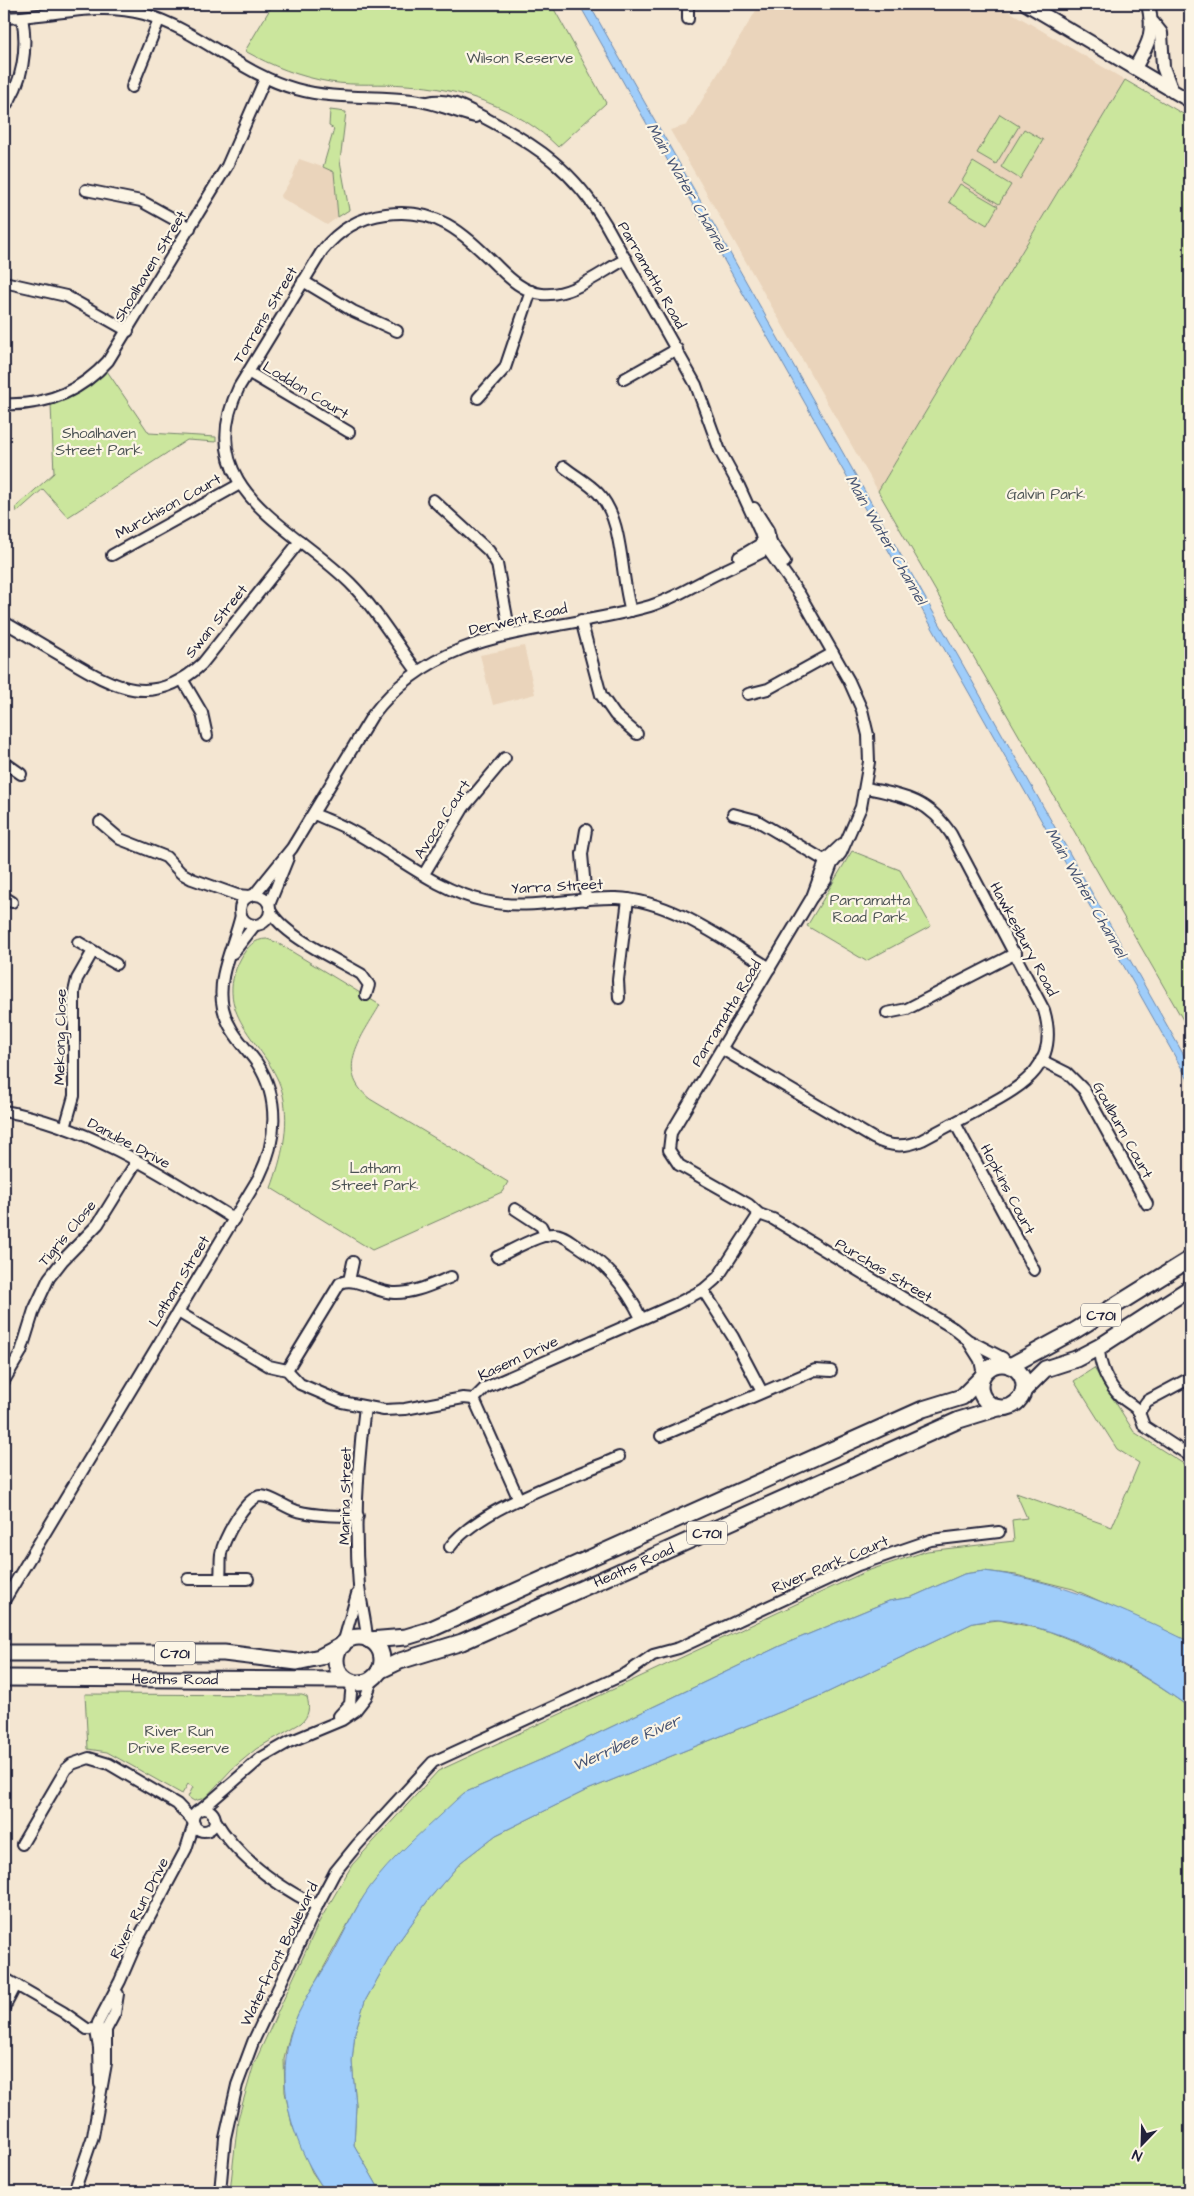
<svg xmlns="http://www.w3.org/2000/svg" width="1194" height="2196" viewBox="0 0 1194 2196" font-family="'Architects Daughter',sans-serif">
  <rect width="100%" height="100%" fill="#f4e6d2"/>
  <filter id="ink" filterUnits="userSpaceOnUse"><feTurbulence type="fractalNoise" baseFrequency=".02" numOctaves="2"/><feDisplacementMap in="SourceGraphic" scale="10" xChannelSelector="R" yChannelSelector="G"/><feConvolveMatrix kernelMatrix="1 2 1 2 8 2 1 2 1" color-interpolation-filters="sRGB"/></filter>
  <g filter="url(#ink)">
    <g fill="#ead4bb">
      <polygon points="760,4 997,4 1125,80 878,491 670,130 687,125"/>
      <polygon points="299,159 334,171 338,217 327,225 280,197 292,178"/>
      <polygon points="524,646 535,694 493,705 480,655"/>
    </g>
    <g fill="#cbe69d" stroke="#76846c">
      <path d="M273 4H546L554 9 606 103 558 147C519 108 460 88 406 85 381 83 356 86 330 82 300 77 272 66 245 51Z"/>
      <polygon points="1125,80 1190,118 1190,1032 878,491"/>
      <polygon points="330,110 346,112 340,161 349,210 338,217 334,172 323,167 334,129 329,126"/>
      <polygon points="1000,114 1019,126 996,164 977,153"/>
      <polygon points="1024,129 1043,140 1020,179 1001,167"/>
      <polygon points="973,162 1011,185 999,204 962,181"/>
      <polygon points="960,184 998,206 987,225 949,202"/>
      <polygon points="107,371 149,433 216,437 216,442 187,440 68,517 43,489 17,512 16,507 54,473 51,405 74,396"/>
      <polygon points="852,851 900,870 931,926 866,961 807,926"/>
      <path d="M267 939 276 942 380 1005C363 1035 333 1070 370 1099L508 1182 502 1192 372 1250 271 1188C282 1158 290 1126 283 1095 271 1044 209 1017 241 958 247 947 254 939 267 939Z"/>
      <polygon points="1094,1368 1134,1432 1190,1468 1190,1642 1073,1589 1016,1575 984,1571 964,1574 912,1597 889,1601 780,1646 559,1752 464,1793 378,1877 360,1902 298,2014 290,2034 284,2058 285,2092 292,2125 312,2172 326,2192 230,2192 238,2119 254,2064 319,1922 352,1865 438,1771 867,1571 927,1551 1014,1541 1012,1520 1027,1518 1016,1493 1112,1527 1139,1463 1117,1449 1074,1381"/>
      <path d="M999 1620C1015 1624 1032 1626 1048 1631 1099 1650 1146 1676 1190 1708V2192H381L354 2145 356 2105 352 2062 355 2032 365 2001 397 1944 429 1899 461 1862 496 1835 585 1791 822 1695 973 1623Z"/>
      <path d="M85 1694 302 1695 307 1697C310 1707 309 1716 301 1723L256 1749 232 1769 205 1798 194 1801 188 1797 193 1787 188 1784 182 1794 107 1752 88 1749Z"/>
    </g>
    <g fill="#9fcdfa" stroke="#6d89ae">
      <polygon points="579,4 589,4 1190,1066 1190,1083"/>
      <path d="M984 1571C1059 1580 1123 1609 1190 1642V1708C1137 1669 1067 1628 1000 1620 992 1619 982 1622 973 1623L822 1695 585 1791 496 1835 461 1862 429 1899 397 1944 365 2001 355 2032 352 2062 356 2105 354 2145 381 2192H326C289 2140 271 2074 298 2014 307 1995 319 1977 330 1959 346 1931 357 1901 378 1877 401 1849 430 1825 456 1800L464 1793 559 1752 780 1646 889 1601 912 1597 964 1574Z"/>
    </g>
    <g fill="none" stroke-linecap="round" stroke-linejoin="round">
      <g stroke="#22223b" stroke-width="14">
        <g id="minor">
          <path d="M4 18C50 17 98 1 144 14 199 30 241 74 296 89 335 100 374 95 413 100 434 102 455 112 475 117"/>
          <polyline points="688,19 688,4"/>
          <polyline points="132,87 159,20"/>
          <path d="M428 102C449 97 466 108 485 118 538 146 573 170 605 223L696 385 720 451 739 486 760 532 763 543 800 595 849 681 862 710 868 735 869 762 861 807 841 853 832 864 826 880 812 897"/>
          <path d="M4 108C23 83 28 48 22 17"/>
          <polyline points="86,190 141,201 190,228"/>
          <polyline points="303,281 353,311 397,331"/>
          <polyline points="4,282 66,296 128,331"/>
          <polyline points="248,372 349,432"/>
          <polyline points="624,379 677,349"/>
          <polyline points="478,398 505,368 531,291"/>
          <path d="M4 404C45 406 80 392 108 361L227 166 265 79"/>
          <path d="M564 467C575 476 589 483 598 493 624 519 620 576 631 611"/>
          <polyline points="433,500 489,551 497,564 510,634"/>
          <polyline points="754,508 768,530 771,542 785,562"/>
          <polyline points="112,555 240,484"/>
          <polyline points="739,557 759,545 769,543"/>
          <polyline points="581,620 601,695 615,715 637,734"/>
          <path d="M4 622C25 634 46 647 67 659 115 688 153 709 202 664L300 541"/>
          <path d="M417 671C395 642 376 609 350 583 292 525 190 489 239 387L322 251C338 231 360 217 386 214 438 207 463 233 498 267 510 279 524 292 542 294 572 297 601 272 626 259"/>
          <polyline points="182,679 202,713 207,736"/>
          <polyline points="748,694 768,689 833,653"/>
          <polyline points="4,762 21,774"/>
          <path d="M314 814C325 819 337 823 348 829 393 852 434 890 485 901 528 911 573 897 616 898 672 900 724 940 770 968"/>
          <polyline points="733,814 756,820 829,863"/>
          <polyline points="100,822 120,839 166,857 181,873 192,879 237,895 250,896"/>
          <polyline points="842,844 826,859 812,897 671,1133 669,1150 679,1165 748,1204 759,1214 773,1219 953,1328 968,1340 1003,1358 1007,1365"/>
          <polyline points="424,874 464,807 505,758"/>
          <path d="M254 895 292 848 372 716C442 623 549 635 650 606 676 598 697 583 721 572 735 565 749 559 762 552L771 542"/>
          <circle cx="255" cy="910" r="15"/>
          <polyline points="4,897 12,902"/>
          <polyline points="586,900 582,854 586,830"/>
          <polyline points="269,905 288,858"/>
          <path d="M270 910C283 936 336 959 361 974L369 985 366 995"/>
          <polyline points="78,942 116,964"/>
          <polyline points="233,953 255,925"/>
          <polyline points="619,998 618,980 628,899"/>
          <polyline points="887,1013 907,1009 1016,953"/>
          <path d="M722 1049 873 1138C889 1147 905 1148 922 1140 943 1129 963 1118 984 1107 1025 1085 1060 1064 1044 1010L951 834C928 799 904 796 866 788"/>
          <polyline points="1041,1060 1067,1073 1084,1090 1147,1204"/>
          <path d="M4 1111C89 1126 162 1174 234 1219"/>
          <polyline points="955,1123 1034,1270"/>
          <polyline points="65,1128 74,1096 74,992 77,979 93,951"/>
          <polyline points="515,1209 541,1226 546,1236"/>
          <path d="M497 1257C511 1251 539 1234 554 1234 562 1234 569 1240 575 1244 606 1264 625 1285 641 1318"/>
          <polyline points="349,1281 353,1262"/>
          <polyline points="703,1290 733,1337 762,1392"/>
          <polyline points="178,1312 269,1366 287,1370 300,1384 342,1402 384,1410 405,1409 463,1398 474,1399 485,1388 676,1304 703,1290 718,1277 759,1214"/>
          <polyline points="968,1341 980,1360 983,1375"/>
          <path d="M1099 1347C1099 1365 1108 1385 1121 1397 1127 1403 1134 1405 1139 1412"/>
          <path d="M287 1370 340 1283C357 1276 376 1293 394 1293 413 1294 433 1284 451 1277"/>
          <polyline points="4,1381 21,1352 34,1310 49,1278 63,1260 98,1224 137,1161"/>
          <polyline points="474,1399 519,1500"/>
          <path d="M365 1407C357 1466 354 1527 359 1586 361 1604 366 1621 367 1639"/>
          <polyline points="1139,1412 1144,1426 1190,1456"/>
          <polyline points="1139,1412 1147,1401 1190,1378"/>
          <polyline points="661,1436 815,1370 831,1371"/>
          <path d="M450 1547C478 1508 573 1477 619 1457"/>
          <path d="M220 1577C221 1570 220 1562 221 1554 223 1540 246 1496 261 1496 273 1497 286 1508 297 1511 317 1516 338 1516 358 1516"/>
          <polyline points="188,1579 248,1579"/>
          <path d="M4 1601 259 1177C277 1141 280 1098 257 1063 244 1045 228 1031 223 1008 216 976 234 946 241 915"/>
          <polyline points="343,1644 357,1594"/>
          <polyline points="339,1716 350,1704 352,1682"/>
          <circle cx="204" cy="1820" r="11"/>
          <polyline points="202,1809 261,1758 289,1742 342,1720 355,1711 366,1697 373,1678"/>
          <path d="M214 1818C237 1858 277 1886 317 1906"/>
          <polyline points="22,1844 66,1769 72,1764 89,1758 109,1764 177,1804 193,1821"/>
          <polyline points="4,1978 63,2012 87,2029 101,2030"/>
          <polyline points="4,2008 16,1985"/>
          <polyline points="100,2084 99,2048 96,2031 98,2023 120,1981 139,1937 186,1849 194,1824"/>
          <polyline points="74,2192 93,2136 106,2063 106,2030 115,2013 118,1994"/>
          <polyline points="220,2192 225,2138 237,2085 253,2042 317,1906 335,1872 357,1845 433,1762 627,1673 653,1655 679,1648 858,1565 931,1540 999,1532"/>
        </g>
      </g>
      <g stroke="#22223b" stroke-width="16">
        <g id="tertiary">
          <polyline points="1026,4 1190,101"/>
          <polyline points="1153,23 1161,33 1163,67 1172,91"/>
          <path d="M1135 68C1149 43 1155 33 1148 4"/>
        </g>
      </g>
      <g stroke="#22223b" stroke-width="19">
        <g id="primary">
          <circle cx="1002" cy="1386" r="22"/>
          <polyline points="1010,1366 1076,1330 1190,1259"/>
          <polyline points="1023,1391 1045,1369 1076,1359 1099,1347 1190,1288"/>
          <circle cx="359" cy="1660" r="23"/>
          <polyline points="369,1640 406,1637 429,1630 923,1409 962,1397 981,1378"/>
          <polyline points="4,1653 224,1653 297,1662 320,1657 343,1645"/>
          <path id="s1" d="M379 1671 400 1661 462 1642 959 1420 998 1408"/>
          <path id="s2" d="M4 1678 347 1680"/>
        </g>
      </g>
      <use href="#minor" stroke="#fcf5e5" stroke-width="10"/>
      <use href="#tertiary" stroke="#fcf5e5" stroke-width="12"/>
      <use href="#primary" stroke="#fcf5e5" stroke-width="15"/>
    </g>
  </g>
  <g text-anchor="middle" stroke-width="4.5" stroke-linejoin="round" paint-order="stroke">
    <g fill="#fcf5e5" stroke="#63616e" stroke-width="1">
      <rect x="1081" y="1303.5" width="40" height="23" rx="4"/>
      <rect x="687" y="1521.5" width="40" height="23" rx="4"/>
      <rect x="155" y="1641.5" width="40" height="23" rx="4"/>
    </g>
    <g font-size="14" font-weight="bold" fill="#22223b">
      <text x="1101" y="1320">C701</text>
      <text x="707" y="1538">C701</text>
      <text x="175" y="1658">C701</text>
    </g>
    <g font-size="15" fill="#4c5354" stroke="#fcf5e5">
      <text x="520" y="63">Wilson Reserve</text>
      <text x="99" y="438">Shoalhaven<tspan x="99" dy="17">Street Park</tspan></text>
      <text x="1046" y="499">Galvin Park</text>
      <text x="870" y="905">Parramatta<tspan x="870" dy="17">Road Park</tspan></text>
      <text x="375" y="1173">Latham<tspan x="375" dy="17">Street Park</tspan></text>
      <text x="179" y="1736">River Run<tspan x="179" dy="17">Drive Reserve</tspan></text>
    </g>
    <g font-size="15" fill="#22223b" stroke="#fcf5e5">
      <text transform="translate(150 266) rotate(-59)" y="5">Shoalhaven Street</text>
      <text transform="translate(652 275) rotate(60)" y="5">Parramatta Road</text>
      <text transform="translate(265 315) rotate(-59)" y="5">Torrens Street</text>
      <text transform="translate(306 390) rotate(31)" y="5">Loddon Court</text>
      <text transform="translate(168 506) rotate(-29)" y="5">Murchison Court</text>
      <text transform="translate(518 619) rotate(-13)" y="5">Derwent Road</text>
      <text transform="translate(216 621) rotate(-51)" y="5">Swan Street</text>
      <text transform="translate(442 819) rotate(-57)" y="5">Avoca Court</text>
      <text transform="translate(557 886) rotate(-3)" y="5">Yarra Street</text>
      <text transform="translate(1024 939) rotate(62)" y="5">Hawkesbury Road</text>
      <text transform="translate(726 1013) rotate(-59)" y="5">Parramatta Road</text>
      <text transform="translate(60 1037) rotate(-89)" y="5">Mekong Close</text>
      <text transform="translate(1123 1130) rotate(61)" y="5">Goulburn Court</text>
      <text transform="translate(129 1143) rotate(28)" y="5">Danube Drive</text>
      <text transform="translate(1008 1189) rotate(62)" y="5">Hopkins Court</text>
      <text transform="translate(67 1233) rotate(-50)" y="5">Tigris Close</text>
      <text transform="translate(884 1270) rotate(31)" y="5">Purchas Street</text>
      <text transform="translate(179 1281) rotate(-59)" y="5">Latham Street</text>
      <text transform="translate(518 1358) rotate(-25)" y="5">Kasem Drive</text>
      <text transform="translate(345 1496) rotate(-89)" y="5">Marina Street</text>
      <text transform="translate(830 1564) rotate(-23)" y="5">River Park Court</text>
      <text dy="5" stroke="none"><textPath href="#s1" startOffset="276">Heaths Road</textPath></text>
      <text dy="5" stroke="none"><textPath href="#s2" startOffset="171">Heaths Road</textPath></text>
      <text transform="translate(139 1908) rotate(-63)" y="5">River Run Drive</text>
      <text transform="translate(279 1954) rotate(-64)" y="5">Waterfront Boulevard</text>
    </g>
    <g font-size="16" font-style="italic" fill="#485574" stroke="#fcf5e5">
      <text transform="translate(688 187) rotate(60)" y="6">Main Water Channel</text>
      <text transform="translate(887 539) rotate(60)" y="6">Main Water Channel</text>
      <text transform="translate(1087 892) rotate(60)" y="6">Main Water Channel</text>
      <text transform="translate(626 1742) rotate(-24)" y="6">Werribee River</text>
    </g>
  </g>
  <rect width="1194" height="2196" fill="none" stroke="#fcf5e5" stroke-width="20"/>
  <rect x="10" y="10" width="1174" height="2176" fill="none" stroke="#22223b" stroke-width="2" filter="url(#ink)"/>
  <g transform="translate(1142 2144) rotate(203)" stroke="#fcf5e5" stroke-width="4" paint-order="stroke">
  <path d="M0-4L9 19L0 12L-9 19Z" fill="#22223b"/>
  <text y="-8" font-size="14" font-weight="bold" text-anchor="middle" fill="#22223b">N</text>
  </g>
</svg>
